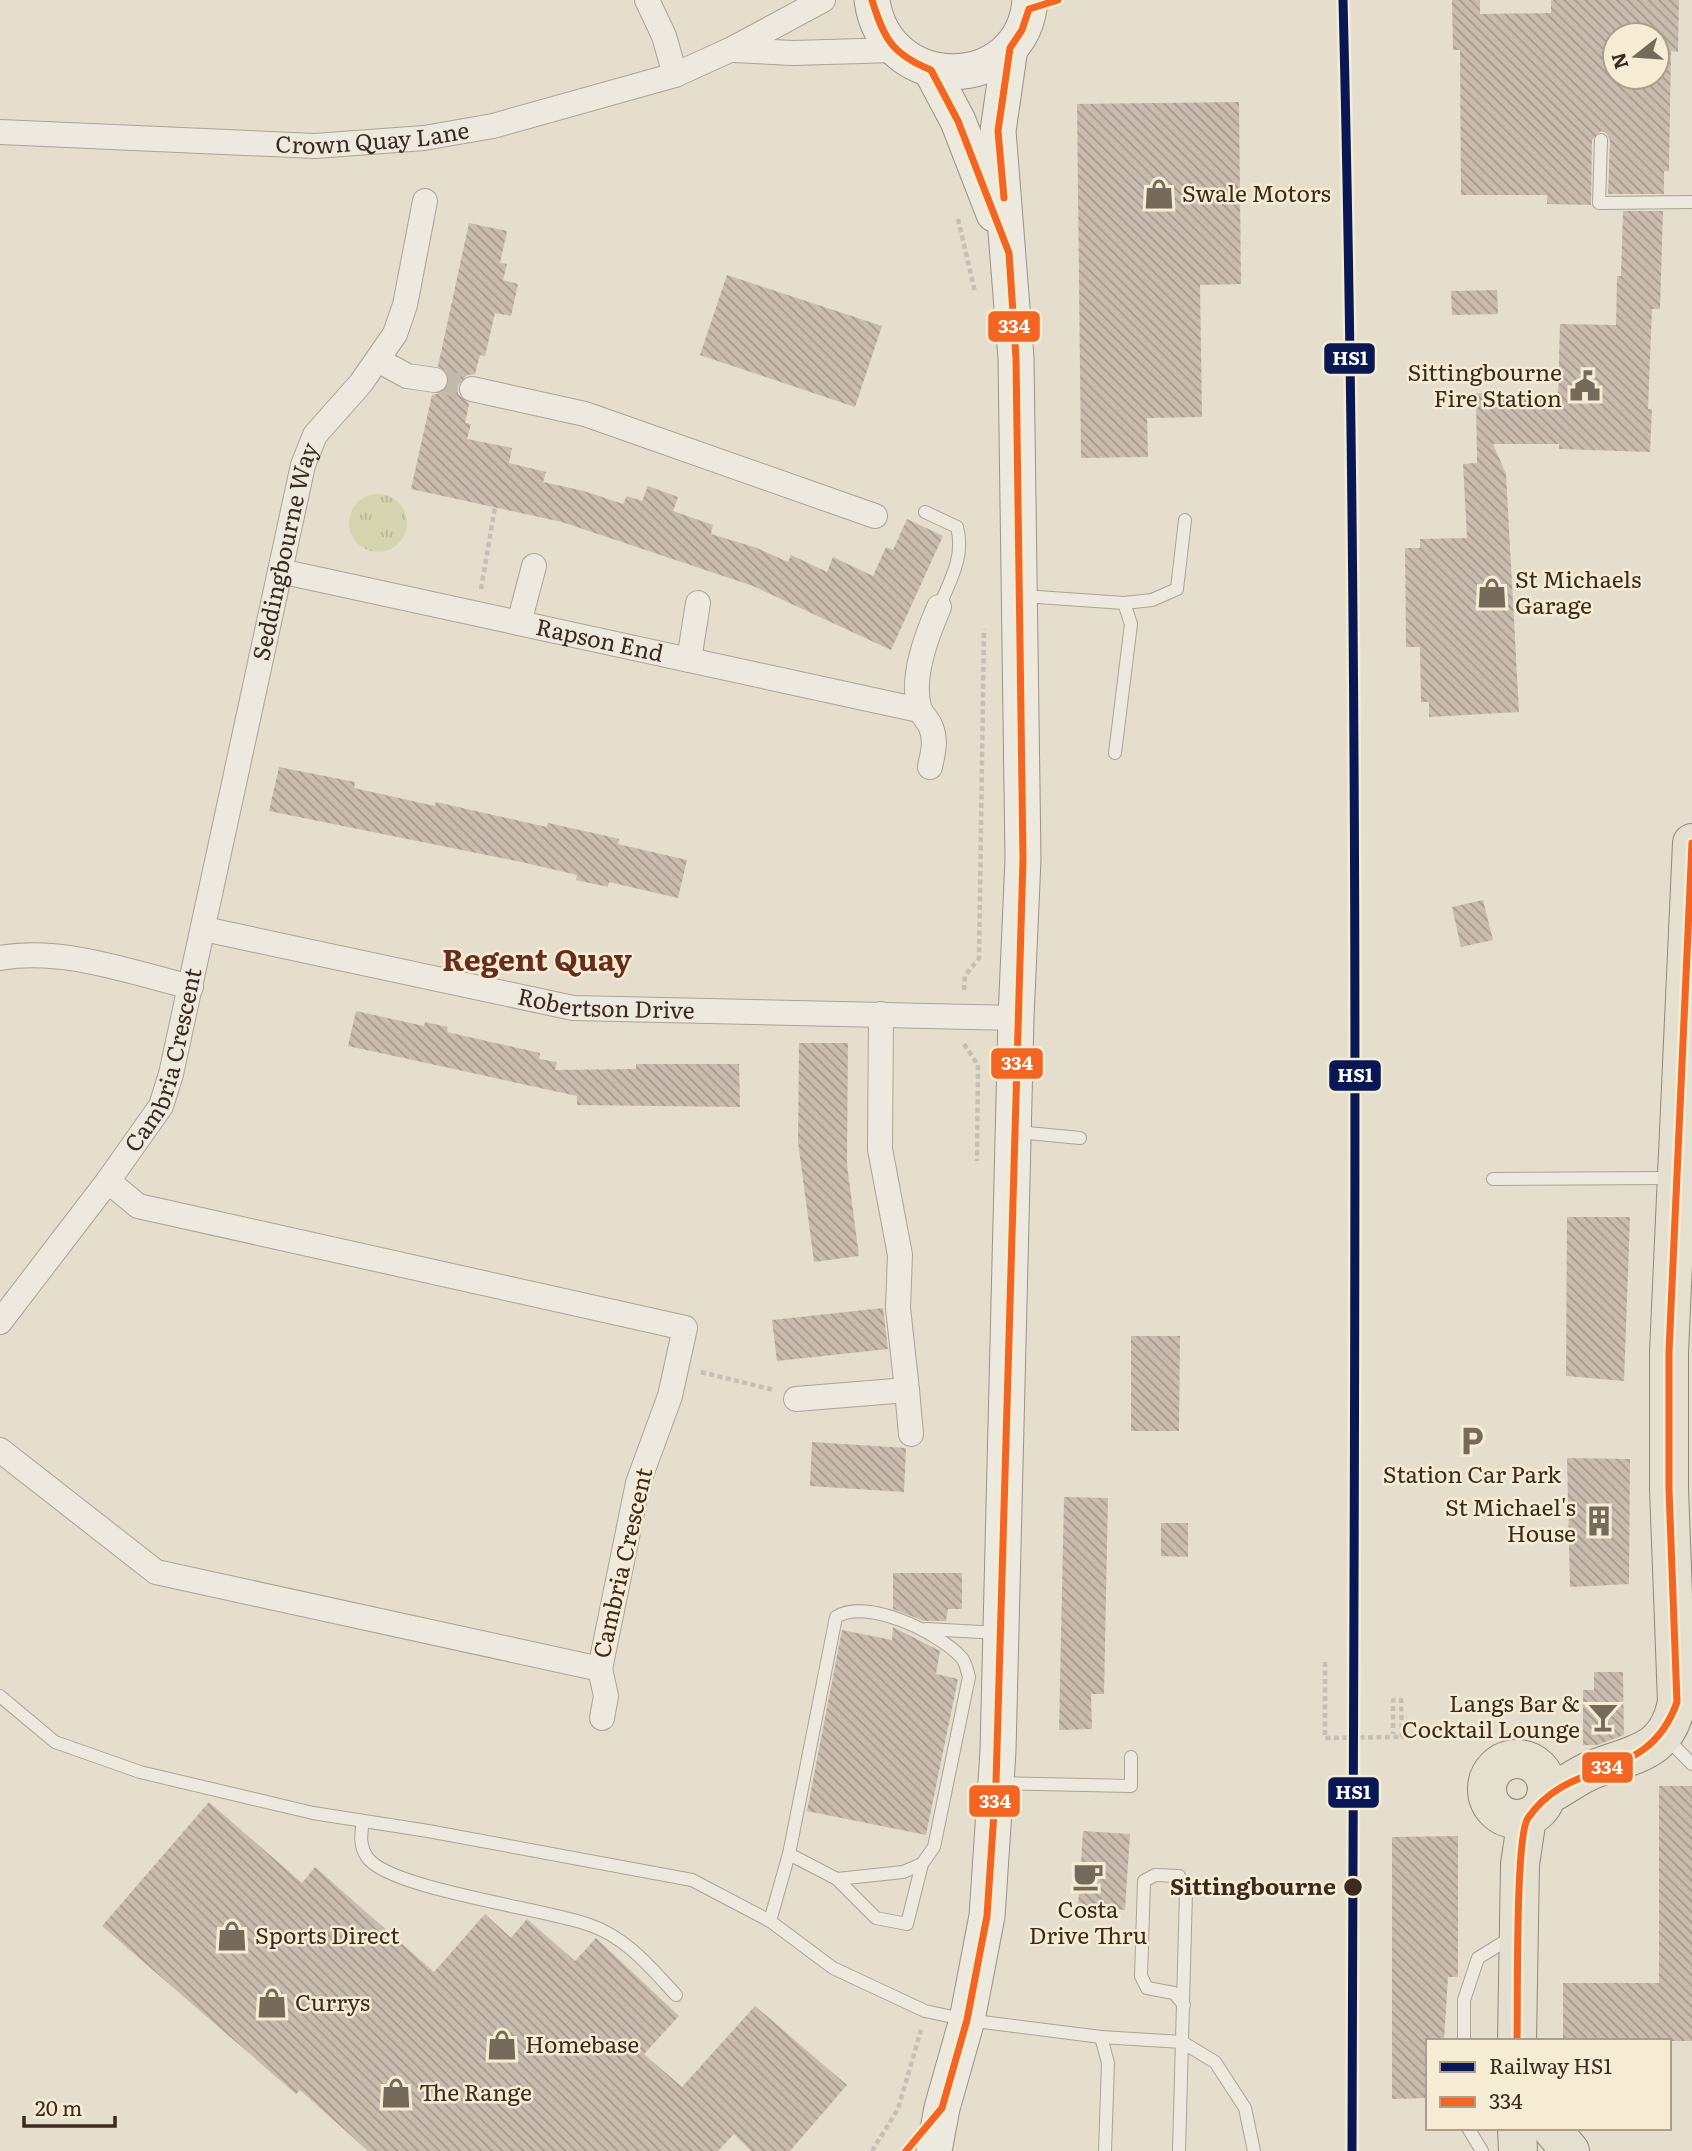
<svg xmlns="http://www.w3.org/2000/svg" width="1692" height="2151" viewBox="0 0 1692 2151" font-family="Literata,serif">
  <defs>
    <pattern id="park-tufts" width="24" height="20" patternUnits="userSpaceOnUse" patternTransform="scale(1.75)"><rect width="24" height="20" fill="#d4d5af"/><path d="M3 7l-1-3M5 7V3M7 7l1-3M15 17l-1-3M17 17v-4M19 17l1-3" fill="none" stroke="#b7b796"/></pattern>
    <pattern id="building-back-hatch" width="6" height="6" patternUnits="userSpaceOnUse" patternTransform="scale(1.75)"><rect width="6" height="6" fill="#c9bcae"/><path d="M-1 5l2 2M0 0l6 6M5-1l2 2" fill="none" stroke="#a4998d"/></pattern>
  </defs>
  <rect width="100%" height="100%" fill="#e5decd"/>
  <circle fill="url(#park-tufts)" cx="378" cy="523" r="29"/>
  <g fill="url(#building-back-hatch)" fill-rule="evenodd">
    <path d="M1452 0H1480V14L1551 13V0H1679L1678 52 1671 51 1669 171H1664V194H1608L1610 140 1606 133 1601 131 1592 140 1591 205 1547 204V195H1461L1460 50H1453ZM1615 35H1657V77H1615Z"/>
    <polygon points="1239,102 1241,284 1200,285 1202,417 1147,418 1148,457 1081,458 1077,104"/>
    <polygon points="1623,211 1663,211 1660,309 1652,309 1648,409 1652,409 1650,452 1559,449 1559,444 1493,444 1506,474 1519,712 1429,717 1429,702 1421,702 1420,647 1406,647 1405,548 1420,548 1420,539 1467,538 1463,464 1477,463 1476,393 1558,397 1560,324 1616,325 1617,276 1621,276"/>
    <polygon points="469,223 507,231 500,263 507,264 503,280 518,284 511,316 495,313 485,356 480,355 475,374 467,375 458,385 458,394 469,404 465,423 471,424 467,439 512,448 509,463 546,472 543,482 584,491 623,504 627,496 642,501 648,486 678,497 673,511 713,525 711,534 757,548 788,562 791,555 827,572 833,557 873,576 886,547 893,550 907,519 943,536 891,650 753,586 562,522 411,489 432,395 441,393 450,383 448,374 438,366"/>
    <polygon points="727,275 882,326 855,407 700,355"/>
    <polygon points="1497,290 1498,314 1452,315 1451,291"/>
    <polygon points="279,767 355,782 354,788 435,806 436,802 547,827 548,823 598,834 619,839 618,844 687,860 678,898 609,882 608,887 576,880 577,875 526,863 269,811"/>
    <polygon points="1483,900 1493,940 1461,947 1452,907"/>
    <polygon points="356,1011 424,1026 425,1022 448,1027 447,1032 540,1053 539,1059 557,1062 555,1070 636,1069 636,1064 739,1064 740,1107 577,1105 577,1096 348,1046"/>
    <polygon points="799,1043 848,1043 847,1165 859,1256 814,1262 798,1142"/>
    <polygon points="1567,1217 1630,1217 1624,1381 1566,1376"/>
    <polygon points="883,1308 888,1349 777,1361 772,1320"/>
    <polygon points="1131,1336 1180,1336 1179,1431 1131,1431"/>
    <polygon points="812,1442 906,1448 904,1492 810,1486"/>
    <polygon points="1567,1458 1630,1459 1629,1584 1570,1587"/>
    <polygon points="1064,1497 1108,1498 1104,1694 1091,1694 1092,1729 1059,1730"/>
    <polygon points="1161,1523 1188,1523 1188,1557 1161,1556"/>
    <polygon points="893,1573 962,1573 962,1609 948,1609 946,1621 924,1621 893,1609"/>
    <polygon points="893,1627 940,1651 936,1674 958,1679 926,1835 807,1811 842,1630 892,1640"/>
    <polygon points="1594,1672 1623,1672 1624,1735 1597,1745 1583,1745 1583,1690 1594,1690"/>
    <polygon points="1659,1786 1692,1786 1692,2041 1563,2041 1563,1983 1659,1983"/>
    <polygon points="209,1802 302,1883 315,1867 434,1972 485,1914 511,1938 527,1919 575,1961 596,1938 679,2016 644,2054 682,2087 755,2006 847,2085 790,2151 751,2151 734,2134 718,2151 368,2151 300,2090 296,2094 102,1926"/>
    <polygon points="1083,1831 1130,1834 1125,1910 1078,1907"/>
    <polygon points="1458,1836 1458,1977 1448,1977 1444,2041 1428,2041 1428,2098 1392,2099 1392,1837"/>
  </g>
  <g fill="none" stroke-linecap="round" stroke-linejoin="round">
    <polyline stroke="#c3baaa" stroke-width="24" stroke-dasharray="24 12" stroke-linecap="butt" points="435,380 472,389"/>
    <g stroke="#aaa396" stroke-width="14">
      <g id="lane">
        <polyline points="1601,140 1599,203 1692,202"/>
        <path d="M925 512 957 527C965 556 950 581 939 607"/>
        <polyline points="1023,596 1124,603 1131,624 1115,753"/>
        <polyline points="1124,603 1152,600 1177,589 1185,520"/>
        <polyline points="1017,1132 1080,1138"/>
        <polyline points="1493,1179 1671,1178"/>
        <polyline points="926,1629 999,1633"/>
        <polyline points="0,1696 55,1742 140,1772 313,1813 428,1831 692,1880 770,1921 833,1968 925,2011 967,2020 1101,2037 1182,2042 1215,2062 1245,2108 1254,2151"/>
        <polyline points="1665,1737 1692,1764"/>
        <polyline points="999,1783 1131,1786 1131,1757"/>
        <path d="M363 1821C361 1834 359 1845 367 1857 388 1889 547 1909 590 1925 627 1938 651 1968 676 1995"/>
        <polyline points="837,1879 903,1872 922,1864"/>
        <path d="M770 1921 789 1854 836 1617C866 1597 939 1633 961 1657 966 1662 967 1671 969 1677L934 1847 922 1864 907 1924 876 1918 837 1879 789 1854"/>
        <polyline points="1101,2037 1108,2063 1105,2151"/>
        <polyline points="1464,2041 1464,2000 1478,1958 1512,1937"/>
        <polyline points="1468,2128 1482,2151"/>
        <polyline points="1179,2151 1186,1892 1179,1876 1155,1875 1144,1881 1141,1976 1147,1988 1174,1993 1184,2005"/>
      </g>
    </g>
    <g stroke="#aaa396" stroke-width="26">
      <g id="street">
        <polyline points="647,0 664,36 675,75"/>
        <polyline points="733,50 793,53 895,50"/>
        <path id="s1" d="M0 132 315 146 424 138 493 126 675 75 732 49 823 0"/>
        <polyline points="378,360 407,376 435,380"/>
        <polyline points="472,389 585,414 875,516"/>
        <path id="s2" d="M280 571 919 710"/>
        <polyline points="519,623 534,566"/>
        <polyline points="689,660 698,603"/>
        <path d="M930 767C933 752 937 740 930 725 927 719 921 714 919 707 911 676 927 635 939 607"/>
        <path id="s3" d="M204 929 573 1008 1016 1018"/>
        <path d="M0 958C63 947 130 972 191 987"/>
        <path id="s4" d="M108 1181 161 1106 171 1074 303 465 315 435 361 383 395 334 405 305 425 201"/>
        <polyline points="0,1322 108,1181 138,1206 685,1328 670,1396 638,1483 600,1669 156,1572 0,1450"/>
        <polyline points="907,1390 911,1434"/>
        <polyline points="796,1399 907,1390 898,1308 900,1255 880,1149 881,1014"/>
        <polyline points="600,1669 606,1696 602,1718"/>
      </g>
    </g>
    <g stroke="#9a9286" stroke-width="37">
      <g id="secondary">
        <path d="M872 0C885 96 1023 95 1030 0"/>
        <polyline points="931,70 958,121 994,214"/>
        <polyline points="934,2151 942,2108 967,2020 987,1916 998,1751 1016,1018 1023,859 1016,358 998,131 1010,48"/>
      </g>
    </g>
    <g stroke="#90887d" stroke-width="40">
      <g id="primary">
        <circle cx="1517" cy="1789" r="30"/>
        <path d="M1546 1796C1562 1788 1578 1775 1594 1769 1635 1753 1667 1753 1677 1702L1669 1489V1352L1692 843"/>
        <polyline points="1517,2041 1520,1864 1527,1818"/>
        <polyline points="1517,2128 1518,2151"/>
        <polyline points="1551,2128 1570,2151"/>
      </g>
    </g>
    <g stroke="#c6bfb6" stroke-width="4.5" stroke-dasharray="5 3.5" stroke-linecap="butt">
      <polyline points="958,219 975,292"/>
      <polyline points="481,589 495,507"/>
      <polyline points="964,990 965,976 979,958 984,629"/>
      <polyline points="964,1044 978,1065 977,1161"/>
      <polyline points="701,1372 774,1390"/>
      <polyline points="1325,1662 1325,1738 1402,1737 1401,1700 1393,1700 1393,1734"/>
      <polyline points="872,2151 898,2109 921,2030"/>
    </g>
    <use href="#lane" stroke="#eee9df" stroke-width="12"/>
    <use href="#street" stroke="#eee9df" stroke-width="24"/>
    <use href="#secondary" stroke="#eee9df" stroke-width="35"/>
    <use href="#primary" stroke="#e5dfd0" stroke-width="38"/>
    <g stroke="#f6ecd3" stroke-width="12">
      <g id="bus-1">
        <path d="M872 0C884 39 892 54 931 70L958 121 1009 253 1016 358 1023 859 996 1783 987 1916 967 2020 942 2108 906 2151"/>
        <polyline points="1004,198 998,131 1010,48 1022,30 1029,9 1058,0"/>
        <path d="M1517 2041C1518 2007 1515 1836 1528 1818 1571 1755 1648 1785 1677 1702L1669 1489V1352L1692 843"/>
      </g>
    </g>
    <use href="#bus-1" stroke="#f26522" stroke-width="7"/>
    <g stroke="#f6ecd3" stroke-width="14">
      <path id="rail-1" d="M1343 0C1361 717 1354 1434 1352 2151"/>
    </g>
    <use href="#rail-1" stroke="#091855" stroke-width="9"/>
  </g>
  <defs>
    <g id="shop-bare" transform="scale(2.415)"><path d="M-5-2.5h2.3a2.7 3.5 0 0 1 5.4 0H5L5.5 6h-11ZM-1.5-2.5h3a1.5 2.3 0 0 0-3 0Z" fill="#766a5b" stroke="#f6ecd3" stroke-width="2.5" paint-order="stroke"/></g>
    <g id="civic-bare" transform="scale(2.415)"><path d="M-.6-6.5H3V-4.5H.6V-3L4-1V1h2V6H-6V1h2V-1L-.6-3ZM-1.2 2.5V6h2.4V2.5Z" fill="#766a5b" stroke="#f6ecd3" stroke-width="2.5" paint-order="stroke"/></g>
    <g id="parking-bare" transform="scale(2.415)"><path d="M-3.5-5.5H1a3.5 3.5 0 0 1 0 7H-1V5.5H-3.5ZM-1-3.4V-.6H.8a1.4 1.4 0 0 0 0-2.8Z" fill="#766a5b" stroke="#f6ecd3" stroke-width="2.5" paint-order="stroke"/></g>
    <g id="building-bare" transform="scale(2.415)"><path d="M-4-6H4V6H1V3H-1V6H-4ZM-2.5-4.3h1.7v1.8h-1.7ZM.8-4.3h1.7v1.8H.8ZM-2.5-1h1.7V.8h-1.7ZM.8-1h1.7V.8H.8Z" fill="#766a5b" stroke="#f6ecd3" stroke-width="2.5" paint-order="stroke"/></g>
    <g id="bar-bare" transform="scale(2.415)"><path d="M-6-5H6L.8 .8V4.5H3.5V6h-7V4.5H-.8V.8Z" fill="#766a5b" stroke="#f6ecd3" stroke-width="2.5" paint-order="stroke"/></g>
    <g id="cafe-bare" transform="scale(2.415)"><path d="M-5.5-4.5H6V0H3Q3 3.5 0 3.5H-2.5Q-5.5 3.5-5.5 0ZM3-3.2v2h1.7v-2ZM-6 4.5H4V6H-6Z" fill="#766a5b" stroke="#f6ecd3" stroke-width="2.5" paint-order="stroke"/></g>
  </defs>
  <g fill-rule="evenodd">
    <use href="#shop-bare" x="1159" y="194"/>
    <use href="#civic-bare" x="1585" y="386"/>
    <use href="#shop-bare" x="1492" y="593"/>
    <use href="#parking-bare" x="1472" y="1441"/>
    <use href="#building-bare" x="1599" y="1521"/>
    <use href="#bar-bare" x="1603" y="1717"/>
    <use href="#cafe-bare" x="1088" y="1876"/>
    <use href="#shop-bare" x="232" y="1936"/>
    <use href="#shop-bare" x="272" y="2003"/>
    <use href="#shop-bare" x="502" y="2045"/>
    <use href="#shop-bare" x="396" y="2093"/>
  </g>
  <circle fill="#3a2b1e" stroke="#f6ecd3" stroke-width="2.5" cx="1353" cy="1887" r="10"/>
  <g text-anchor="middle" stroke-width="5" stroke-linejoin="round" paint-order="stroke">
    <g font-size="23" fill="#3a2b1e" stroke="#f6ecd3">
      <text dy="8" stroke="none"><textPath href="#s1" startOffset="373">Crown Quay Lane</textPath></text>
      <text dy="8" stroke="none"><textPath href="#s4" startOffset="660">Seddingbourne Way</textPath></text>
      <text dy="8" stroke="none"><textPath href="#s2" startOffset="327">Rapson End</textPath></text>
      <text dy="8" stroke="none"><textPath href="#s3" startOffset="410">Robertson Drive</textPath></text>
      <text dy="8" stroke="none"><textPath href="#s4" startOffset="136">Cambria Crescent</textPath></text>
      <text transform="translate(623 1563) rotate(-77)" y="8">Cambria Crescent</text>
    </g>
    <g font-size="23" fill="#3a2b1e" stroke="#f6ecd3" text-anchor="start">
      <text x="1182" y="202">Swale Motors</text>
      <text x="1562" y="381" text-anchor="end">Sittingbourne<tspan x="1562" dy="26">Fire Station</tspan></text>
      <text x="1515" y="588">St Michaels<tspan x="1515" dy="26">Garage</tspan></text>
      <text x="1472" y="1483" text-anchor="middle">Station Car Park</text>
      <text x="1576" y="1516" text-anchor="end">St Michael's<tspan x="1576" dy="26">House</tspan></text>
      <text x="1580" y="1712" text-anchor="end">Langs Bar &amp;<tspan x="1580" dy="26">Cocktail Lounge</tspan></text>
      <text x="1088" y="1918" text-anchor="middle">Costa<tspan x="1088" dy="26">Drive Thru</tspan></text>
      <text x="255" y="1944">Sports Direct</text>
      <text x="295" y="2011">Currys</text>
      <text x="525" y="2053">Homebase</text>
      <text x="419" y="2101">The Range</text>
    </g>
    <g font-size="23" font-weight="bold" fill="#3a2b1e" stroke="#f6ecd3" text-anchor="end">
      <text x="1336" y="1895">Sittingbourne</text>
    </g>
    <g font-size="30" font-weight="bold" fill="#672c1c" stroke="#f6ecd3">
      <text x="537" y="971">Regent Quay</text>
    </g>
  </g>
  <g stroke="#f6ecd3" stroke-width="2.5">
    <rect x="987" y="310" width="54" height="33" rx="7" fill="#f26522"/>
    <rect x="1323" y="342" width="53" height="33" rx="7" fill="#091855"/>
    <rect x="990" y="1047" width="54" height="33" rx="7" fill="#f26522"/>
    <rect x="1328" y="1059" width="54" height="33" rx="7" fill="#091855"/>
    <rect x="1581" y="1751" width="53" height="33" rx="7" fill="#f26522"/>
    <rect x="1327" y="1776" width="53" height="33" rx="7" fill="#091855"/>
    <rect x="968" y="1784" width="53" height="34" rx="7" fill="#f26522"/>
  </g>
  <g font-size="19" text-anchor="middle" font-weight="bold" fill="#fff">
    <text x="1014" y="333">334</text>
    <text x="1350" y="365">HS1</text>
    <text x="1017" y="1070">334</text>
    <text x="1355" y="1082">HS1</text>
    <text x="1607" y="1774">334</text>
    <text x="1353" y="1799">HS1</text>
    <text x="995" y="1808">334</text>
  </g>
  <rect x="1426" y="2039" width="245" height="91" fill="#f6ecd3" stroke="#ab9f8b" stroke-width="2"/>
  <rect x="1440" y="2062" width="35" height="10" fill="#091855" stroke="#ab9f8b" stroke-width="2"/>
  <text x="1489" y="2074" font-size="21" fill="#3a2b1e">Railway HS1</text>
  <rect x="1440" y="2097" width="35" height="10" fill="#f26522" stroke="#ab9f8b" stroke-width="2"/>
  <text x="1489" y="2109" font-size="21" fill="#3a2b1e">334</text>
  <g transform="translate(1636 56) rotate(253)"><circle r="33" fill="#f6ecd3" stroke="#ab9f8b" stroke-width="2"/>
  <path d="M0-5L12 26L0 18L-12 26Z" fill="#766a5b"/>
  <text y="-10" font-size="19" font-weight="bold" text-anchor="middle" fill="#3a2b1e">N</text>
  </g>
  <path d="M24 2116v10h91v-10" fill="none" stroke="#3a2b1e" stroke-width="3.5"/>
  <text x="35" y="2116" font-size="21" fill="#3a2b1e" stroke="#f6ecd3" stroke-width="5" paint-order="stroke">20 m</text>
</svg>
